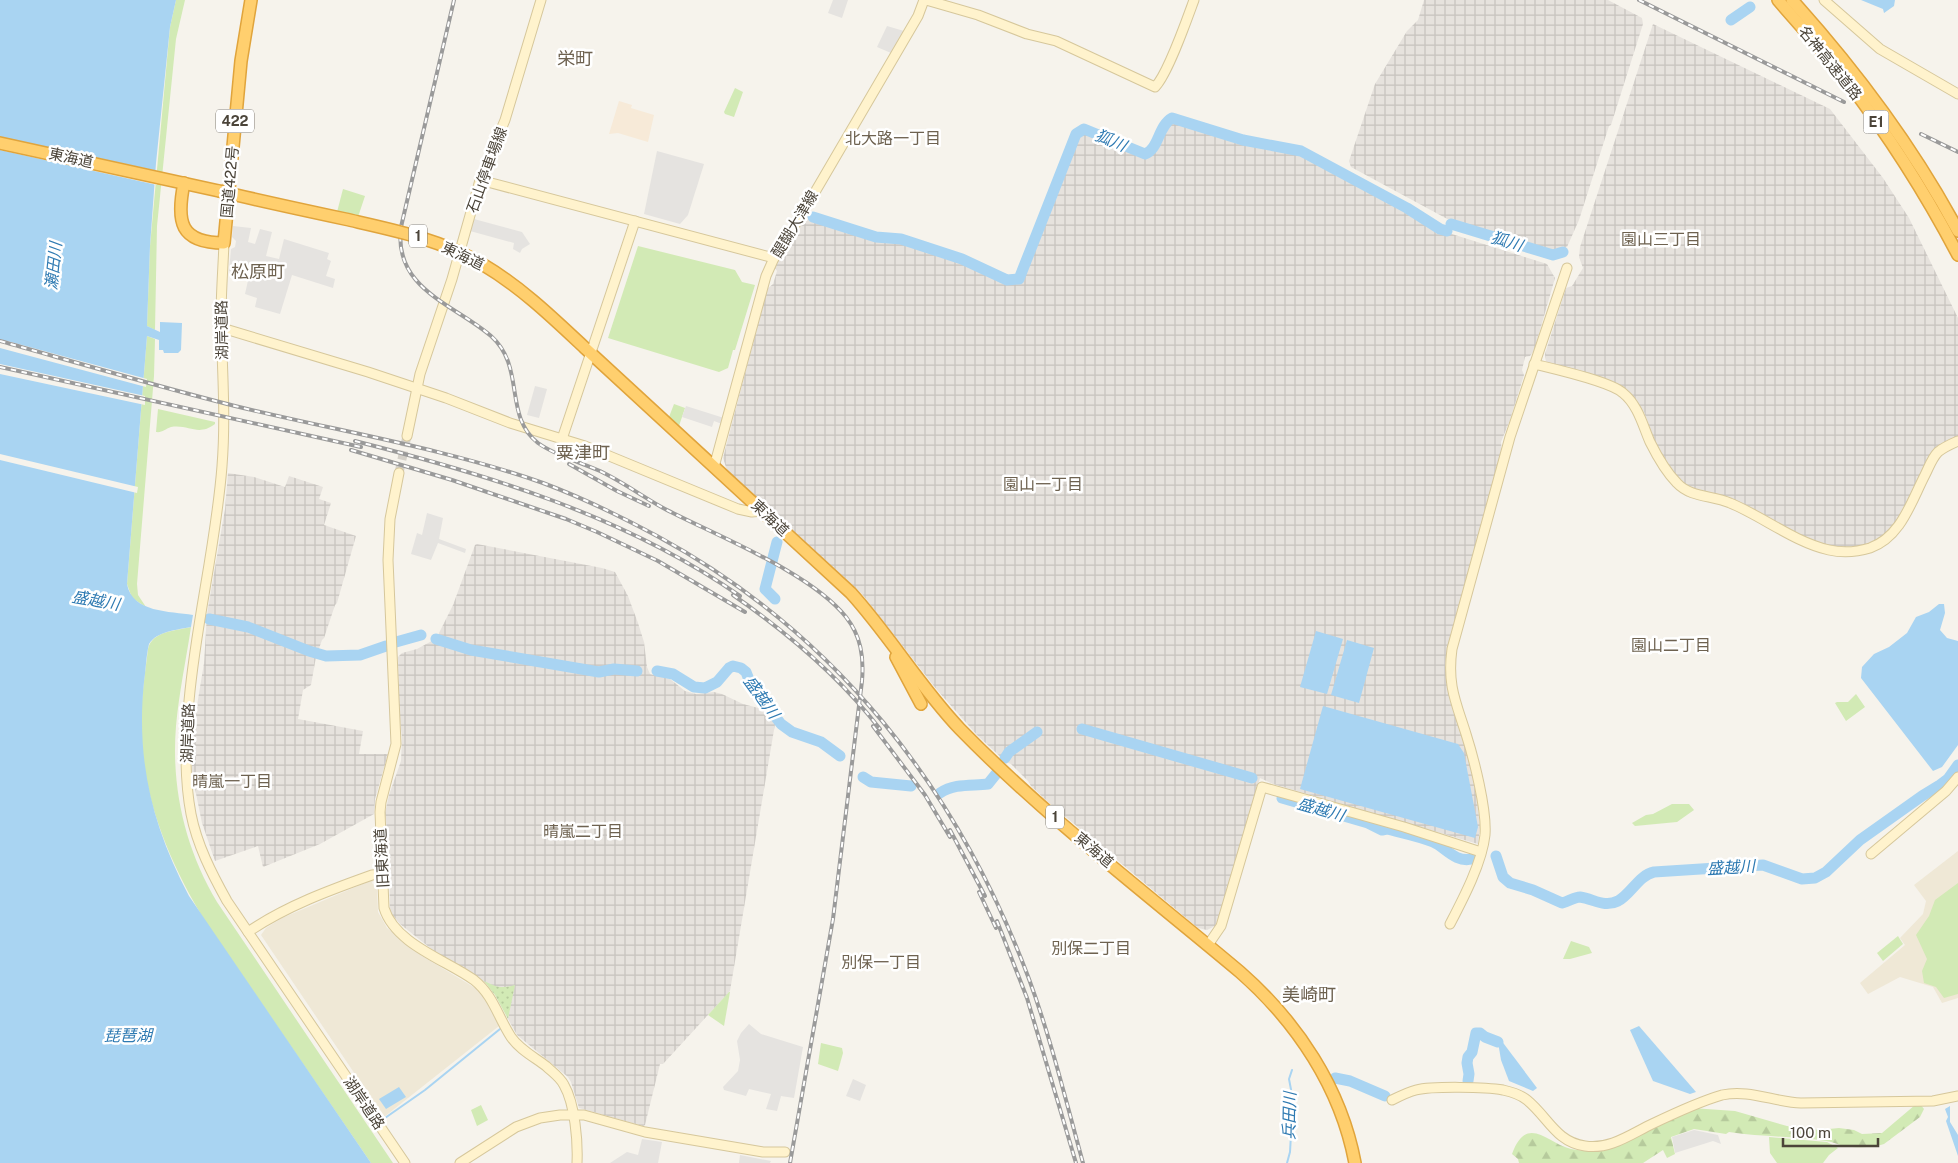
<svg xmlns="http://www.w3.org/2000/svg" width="1958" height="1163" viewBox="0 0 1958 1163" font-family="'Public Sans','Noto Sans JP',sans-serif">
  <defs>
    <pattern id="industrial-grid" width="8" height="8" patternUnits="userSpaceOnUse" patternTransform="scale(1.25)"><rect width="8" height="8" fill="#e6e2dd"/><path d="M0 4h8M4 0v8" fill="none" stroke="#c7c3be"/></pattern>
    <pattern id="forest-firs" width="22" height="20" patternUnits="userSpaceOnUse" patternTransform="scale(1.25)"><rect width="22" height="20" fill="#d2eab5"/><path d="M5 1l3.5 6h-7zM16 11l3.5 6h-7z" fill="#b6ca9c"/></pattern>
    <pattern id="garden-dots" width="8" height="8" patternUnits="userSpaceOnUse" patternTransform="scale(1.25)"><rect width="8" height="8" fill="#d2eab5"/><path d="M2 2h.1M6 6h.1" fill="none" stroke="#b6ca9c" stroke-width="1.8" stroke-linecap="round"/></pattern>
  </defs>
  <rect width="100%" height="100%" fill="#f6f3ec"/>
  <polygon fill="#f7ead8" points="619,101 632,105 631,108 654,115 648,142 618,133 609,134"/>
  <g fill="url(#industrial-grid)">
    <polygon points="1424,0 1608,0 1642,18 1643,24 1611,125 1609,126 1579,220 1567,247 1554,253 1451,221 1351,167 1349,161 1375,84 1407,31 1418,20"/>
    <polygon points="1653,24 1830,109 1883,178 1909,218 1958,318 1958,438 1943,445 1896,525 1872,544 1845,549 1822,546 1682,484 1660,455 1644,412 1639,409 1634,399 1548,364 1546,361 1545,354 1566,288 1572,286 1583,268 1579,257 1580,247"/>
    <polygon points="1173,122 1247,144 1279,149 1301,155 1436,229 1547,264 1555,278 1534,351 1530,356 1525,357 1522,370 1524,375 1510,420 1501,442 1502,453 1449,641 1445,665 1449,695 1468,755 1477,799 1480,827 1478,844 1273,784 1260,778 1219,918 1215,926 1207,930 1198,928 1048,802 1031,786 1028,781 1011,764 1006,762 977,735 937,690 862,594 727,470 723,458 767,289 773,284 777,271 775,268 776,264 805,218 877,239 898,241 963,262 1006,281 1021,280 1077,134 1084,130 1145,156 1153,153 1168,123"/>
    <polygon points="228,473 254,477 285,487 289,476 323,487 319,499 331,503 324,525 356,536 337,603 335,605 324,638 322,640 316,657 311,685 303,690 298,719 363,731 359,754 388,754 375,799 374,814 320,844 263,867 258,846 215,861 202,823 192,774 192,736 204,663 207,614 225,509"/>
    <polygon points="477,544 602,568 615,572 628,596 638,623 644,642 647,667 650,674 670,679 685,691 696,694 714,692 722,694 743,704 766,710 775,724 730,991 663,1064 660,1064 645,1125 643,1126 579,1108 571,1082 568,1077 517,1035 508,1019 513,989 491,986 434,951 400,924 390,912 389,849 385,813 389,795 401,761 402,738 399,710 398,657 402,653 417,649 430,642 438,635 453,605 475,545"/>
  </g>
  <g fill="#efe8d6">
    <polygon points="1958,851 1958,998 1942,1003 1933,987 1900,977 1868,994 1860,983 1905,945 1900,938 1923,914 1926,901 1914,885"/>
    <polygon points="372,880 373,881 372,883 377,888 378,912 387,928 422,956 477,989 485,999 499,1026 384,1117 261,935 266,928 282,918"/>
  </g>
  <path fill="url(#forest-firs)" d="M1920 1104 1924 1109 1920 1117 1884 1144C1873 1148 1856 1148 1845 1146 1839 1145 1833 1142 1826 1141 1794 1136 1761 1137 1729 1132L1726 1134 1694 1129 1671 1137 1675 1154 1667 1158 1663 1150 1643 1163H1519L1518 1159 1512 1154C1527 1113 1548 1144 1571 1149 1585 1152 1597 1151 1610 1148L1692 1108 1735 1111 1787 1126 1819 1130 1839 1128 1854 1130 1862 1134 1882 1133 1915 1105Z"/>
  <g fill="#d2eab5">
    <polygon points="176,0 185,0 176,39 157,226 155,330 147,326 150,246 170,27"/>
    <polygon points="735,88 743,92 734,117 725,114 724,112"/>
    <polygon points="343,189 365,196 358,217 337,212"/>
    <polygon points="638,246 735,270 742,282 755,285 735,350 733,350 728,368 719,372 608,338"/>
    <polygon points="147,336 155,339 154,376 137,584 138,595 146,607 132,598 127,584"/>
    <polygon points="674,404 685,408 679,426 669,417"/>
    <path d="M158 409 215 422V424C198 437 189 424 171 427 165 429 162 433 156 432Z"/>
    <path d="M191 627C186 660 179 693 176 726 171 788 185 848 217 902L393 1163H371L205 921C169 862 141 795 141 725 141 699 145 674 148 649 152 631 175 631 191 627Z"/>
    <polygon points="1856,694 1865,707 1846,721 1835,703 1837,702 1848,702"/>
    <polygon points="1672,804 1689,804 1694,810 1677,822 1635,826 1632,823 1646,815 1653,814"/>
    <polygon points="1958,883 1958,994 1944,998 1936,987 1924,983 1922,971 1927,959 1916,935 1929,916 1935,900"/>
    <polygon points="1898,936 1903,944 1883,961 1877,953"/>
    <polygon points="1571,941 1589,947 1592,953 1570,959 1563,959"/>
    <polygon points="729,992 730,992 724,1026 708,1015"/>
    <polygon points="821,1043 842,1048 843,1053 838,1071 818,1064"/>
    <polygon points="481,1105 488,1120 477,1126 471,1110"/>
    <polygon points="1769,1137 1827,1142 1838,1148 1829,1155 1823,1163 1777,1163 1770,1153"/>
  </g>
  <path fill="url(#garden-dots)" d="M484 981C496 987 502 989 515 985L508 1019 495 995Z"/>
  <g fill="#e5e3e0">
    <polygon points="833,0 848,0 842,18 828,13"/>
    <polygon points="887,26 904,31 891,53 877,47"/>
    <polygon points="657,151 704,164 688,215 680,224 644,214"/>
    <polygon points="474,219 522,232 530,244 522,249 520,253 513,249 514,243 470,231"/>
    <polygon points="233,226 251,228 248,242 255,244 260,229 272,232 266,256 279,259 284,239 329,253 327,259 331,261 326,276 335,279 333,288 292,275 280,314 255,307 257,298 245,294 249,276 229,271 231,249 235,247 236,241 232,237"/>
    <polygon points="535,386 547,389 539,418 527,415"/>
    <polygon points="686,406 724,418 722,424 714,421 712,427 682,417"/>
    <polygon points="427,513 443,518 439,539 466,549 465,553 438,543 431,560 411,554 417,533 422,535"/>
    <polygon points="749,1024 761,1034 803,1047 794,1098 781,1096 777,1111 766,1109 771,1094 749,1089 746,1096 724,1090 723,1087 738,1071 740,1060 737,1041 741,1033"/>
    <polygon points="853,1079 866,1085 860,1101 846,1096"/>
    <polygon points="1694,1130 1718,1135 1721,1144 1713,1141 1675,1153 1672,1137"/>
    <polygon points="642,1139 662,1142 658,1163 610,1163 627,1152 638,1155"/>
    <polygon points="740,1155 771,1161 770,1163 739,1163"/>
  </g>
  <g fill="#a9d4f2">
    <path d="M0 0H176L170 27 156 163 150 246 147 326 160 332V322L182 323 181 350 178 353H164L163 350H159V340L147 336 127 584C132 613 170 611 193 615L191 627C177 630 157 631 149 644 146 656 146 669 144 682 136 760 152 826 189 896L371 1163H0Z"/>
    <polygon points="1861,0 1895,0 1894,6 1884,13 1883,9"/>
    <polygon points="1939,604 1944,604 1945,613 1940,630 1947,638 1958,641 1958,745 1942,767 1933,771 1861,678 1862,667 1874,654 1889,647 1907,633 1916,617 1929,612"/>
    <polygon points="1316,631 1343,639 1327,694 1300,687"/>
    <polygon points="1347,640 1374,648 1359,703 1331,695"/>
    <polygon points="1323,706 1458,744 1464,753 1478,827 1475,838 1300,789"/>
    <polygon points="1639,1026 1696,1092 1690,1094 1653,1081 1630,1030"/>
    <polygon points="1501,1040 1537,1088 1533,1091 1509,1081 1501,1060 1498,1042"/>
    <polygon points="399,1087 406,1097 386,1109 379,1099"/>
    <polygon points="1950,1106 1950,1122 1958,1135 1958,1156 1946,1121 1948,1117 1945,1109"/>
  </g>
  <g fill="#f6f3ec">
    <polygon points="0,137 158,171 157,185 0,150"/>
    <polygon points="0,339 147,379 146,387 0,348"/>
    <polygon points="0,364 145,396 145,405 0,374"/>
    <polygon points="0,454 138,487 137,493 0,460"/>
  </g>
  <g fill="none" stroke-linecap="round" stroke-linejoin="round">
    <g stroke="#a9d4f2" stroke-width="2">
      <polyline points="385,1118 425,1090 500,1029"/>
      <polyline points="1287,1163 1290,1152 1293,1100 1289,1079 1292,1070"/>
    </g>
    <g stroke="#a9d4f2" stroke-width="11">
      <polyline points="1731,20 1750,7"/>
      <path d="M813 217 876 237 901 239 962 259 1007 280 1019 279 1076 134 1084 129 1145 154C1159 149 1158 126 1172 118L1243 140 1301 151 1407 208 1440 229 1447 231"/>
      <polyline points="1451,224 1553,255 1563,252"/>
      <polyline points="775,599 765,589 777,542"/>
      <polyline points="209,619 248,627 309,651 326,656 360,655 386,646"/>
      <polyline points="436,639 471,650 599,672 614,669 637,671"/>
      <polyline points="396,642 421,635"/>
      <polyline points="657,671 673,674 694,687 705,688 717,682 729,668 733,666 741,668 746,672 751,685 781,724 792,732 821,742 840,756"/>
      <polyline points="1082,729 1252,778"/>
      <polyline points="1005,758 1009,752 1037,732"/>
      <polyline points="863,777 871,782 911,786"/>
      <path d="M940 793C955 783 972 786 988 784L996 774"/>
      <path d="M1282 798 1368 823 1382 830 1387 829C1402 833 1418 836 1433 842 1445 847 1455 863 1472 859"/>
      <path d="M1496 856 1503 877 1510 883 1533 890 1562 903C1568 902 1574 897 1580 897 1594 899 1604 908 1618 901 1631 894 1639 875 1654 872L1763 865 1802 879 1815 878 1826 872 1860 840 1922 796 1940 785 1948 779 1958 765"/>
      <polyline points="1335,1078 1350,1081 1385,1096"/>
      <polyline points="1468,1081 1469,1074 1467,1063 1468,1057 1472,1052 1476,1033 1480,1033 1485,1037 1498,1042"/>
    </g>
    <polyline stroke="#d4d0c8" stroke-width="9" stroke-dasharray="9 4.5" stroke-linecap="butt" points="399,473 407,436"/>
    <g stroke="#d6c79b" stroke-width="11">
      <g id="secondary">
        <path d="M926 0 978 15 1027 34 1056 41 1155 87C1168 74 1187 19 1194 0"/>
        <polyline points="1824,0 1880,49 1958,94"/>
        <polyline points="480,180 774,258"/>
        <path d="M224 243C223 268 221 293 221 318 222 368 226 416 222 466 216 545 196 622 189 701 185 739 184 777 191 814 197 845 212 874 227 901L405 1163"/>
        <polyline points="222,328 368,372 446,398 510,423 585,446 738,509 752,512 762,511"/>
        <path d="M1534 364C1554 369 1609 381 1623 393 1638 405 1643 426 1650 442 1657 456 1666 472 1677 483 1691 498 1712 495 1730 503 1762 516 1794 542 1829 550 1842 553 1857 552 1870 548 1901 537 1911 502 1925 475 1929 467 1932 458 1938 452 1944 447 1951 444 1958 441"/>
        <polyline points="407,436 420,374 452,279 480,180 505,120 541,0"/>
        <polyline points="562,439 635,221"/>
        <polyline points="714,467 766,276 774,258 808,204 918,16 924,0"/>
        <path d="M399 473 390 519 388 560 396 744 381 802 380 812 384 908C395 944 446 960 474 980 493 995 498 1017 511 1037 519 1049 534 1057 546 1066 552 1072 560 1077 564 1085 575 1104 578 1142 577 1163"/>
        <polyline points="1871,854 1946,791 1958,777"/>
        <path d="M1450 924C1463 899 1482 863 1485 835 1487 810 1474 759 1466 734 1456 702 1447 685 1452 649L1510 437 1567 268"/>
        <path d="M248 932C286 906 330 890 372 875L383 874"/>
        <polyline points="1208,945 1221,926 1262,787 1404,827 1481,852"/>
        <path d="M1392 1100C1400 1096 1408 1092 1416 1090 1433 1086 1486 1087 1503 1090 1512 1092 1521 1095 1527 1100 1548 1117 1556 1142 1585 1146 1610 1150 1631 1134 1652 1124 1675 1113 1698 1102 1722 1095 1749 1089 1774 1102 1801 1103L1933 1101 1958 1096"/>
        <polyline points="460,1163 516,1127 540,1118 560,1115 584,1115 645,1132 763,1152 785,1152"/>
      </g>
    </g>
    <g stroke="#e0a43c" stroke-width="14">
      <g id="highway">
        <path d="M1778 0C1801 27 1826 53 1847 81 1889 136 1926 194 1958 255"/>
        <path d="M1792 0C1856 71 1913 147 1958 231"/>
        <polyline points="0,143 219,191"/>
        <path d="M184 183C176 222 180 243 224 243L241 61 251 0"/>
        <path d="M585 348 851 593C890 636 920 687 960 729 1046 817 1146 893 1240 972 1297 1022 1341 1088 1355 1163"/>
        <polyline points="896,657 921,704"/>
      </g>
    </g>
    <use href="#secondary" stroke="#fff3cd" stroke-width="9"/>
    <use href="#highway" stroke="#ffcf6e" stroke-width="11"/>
    <g stroke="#9a9a9a" stroke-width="4">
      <g id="rail">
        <path d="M454 0 401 227C393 289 454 304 491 336 526 367 503 416 538 443 556 456 580 462 600 471 623 482 643 497 665 509 717 536 810 572 846 617 861 636 864 657 862 681L833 919 790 1163"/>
        <polyline points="1639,0 1844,102"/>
        <polyline points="1921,134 1958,152"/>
        <path d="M0 341C78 363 156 386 235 406 337 431 444 448 543 483 583 498 620 516 657 536 836 633 958 789 1029 979 1051 1039 1066 1101 1083 1163"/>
        <polyline points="0,367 361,447"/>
        <path d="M355 441C489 475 625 516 740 596"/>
        <polyline points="351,450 452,480 566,519 597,532 658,561 745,612"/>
        <polyline points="569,464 617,491 649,506"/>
        <path d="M733 595C788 633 839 676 880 729"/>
        <polyline points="873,726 925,795 950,837"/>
        <polyline points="950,830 985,896"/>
        <polyline points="979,892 996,928"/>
        <polyline points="997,921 1027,998 1076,1163"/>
      </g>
    </g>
    <use href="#rail" stroke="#fff" stroke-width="2" stroke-dasharray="5.5" stroke-linecap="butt"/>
    <g stroke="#e0a43c" stroke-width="14" stroke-linecap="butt">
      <path id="highway-bridge" d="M219 191C261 201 303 210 345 219 393 230 440 239 482 264 521 287 553 318 585 348"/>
    </g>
    <use href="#highway-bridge" stroke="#ffcf6e" stroke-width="11"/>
  </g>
  <g text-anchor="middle" stroke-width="5" stroke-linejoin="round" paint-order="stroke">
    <g fill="#fff" stroke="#817c74" stroke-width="1">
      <rect x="216" y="109.5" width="38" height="23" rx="4"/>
      <rect x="1863.5" y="110.5" width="25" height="23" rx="4"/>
      <rect x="409" y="224.5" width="18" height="23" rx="4"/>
      <rect x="1046" y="805.5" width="18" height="23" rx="4"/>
    </g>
    <g font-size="14" font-weight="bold" fill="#4b4439">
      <text x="235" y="126">422</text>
      <text x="1876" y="127">E1</text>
      <text x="418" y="241">1</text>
      <text x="1055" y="822">1</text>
    </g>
    <g font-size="15" fill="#4b4439" stroke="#fff">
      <text transform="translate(1830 63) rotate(51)" y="5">名神高速道路</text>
      <text transform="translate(71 158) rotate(12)" y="5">東海道</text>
      <text transform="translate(487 170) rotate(-70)" y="5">石山停車場線</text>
      <text transform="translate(230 182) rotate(-85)" y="5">国道422号</text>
      <text transform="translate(795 224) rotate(-59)" y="5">醍醐大津線</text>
      <text transform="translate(463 256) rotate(26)" y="5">東海道</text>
      <text transform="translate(222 330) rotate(-91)" y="5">湖岸道路</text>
      <text transform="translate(770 518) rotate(43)" y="5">東海道</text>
      <text transform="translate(188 733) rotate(-88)" y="5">湖岸道路</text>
      <text transform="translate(1094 850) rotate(40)" y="5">東海道</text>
      <text transform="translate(382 858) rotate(-93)" y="5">旧東海道</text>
      <text transform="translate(364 1103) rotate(56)" y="5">湖岸道路</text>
    </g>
    <g font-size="16" fill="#6e6250" stroke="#fff">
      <text x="893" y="144">北大路一丁目</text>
      <text x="1661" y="245">園山三丁目</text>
      <text x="1043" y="490">園山一丁目</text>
      <text x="1671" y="651">園山二丁目</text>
      <text x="232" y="787">晴嵐一丁目</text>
      <text x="583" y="837">晴嵐二丁目</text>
      <text x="1091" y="954">別保二丁目</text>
      <text x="881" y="968">別保一丁目</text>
    </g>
    <g font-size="16" font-style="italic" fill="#2e7ab2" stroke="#fff">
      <text transform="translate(1111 140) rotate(23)" y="6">狐川</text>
      <text transform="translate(1507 241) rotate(17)" y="6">狐川</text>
      <text transform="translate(53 266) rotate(-84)" y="6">瀬田川</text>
      <text transform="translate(96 600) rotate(10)" y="6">盛越川</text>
      <text transform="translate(762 697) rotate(54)" y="6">盛越川</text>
      <text transform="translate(1321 809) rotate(16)" y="6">盛越川</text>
      <text transform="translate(1731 867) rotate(-3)" y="6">盛越川</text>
      <text x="128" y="1041">琵琶湖</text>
      <text transform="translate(1289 1116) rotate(-89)" y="6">兵田川</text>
    </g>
    <g font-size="18" fill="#6e6250" stroke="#fff">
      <text x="575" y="65">栄町</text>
      <text x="258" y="278">松原町</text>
      <text x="583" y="459">粟津町</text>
      <text x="1309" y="1001">美崎町</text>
    </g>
  </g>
  <path d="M1783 1138v8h95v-8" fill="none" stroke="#4b4439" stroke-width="2.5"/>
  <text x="1790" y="1138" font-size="15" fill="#4b4439" stroke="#ffffff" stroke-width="4" paint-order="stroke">100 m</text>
</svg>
